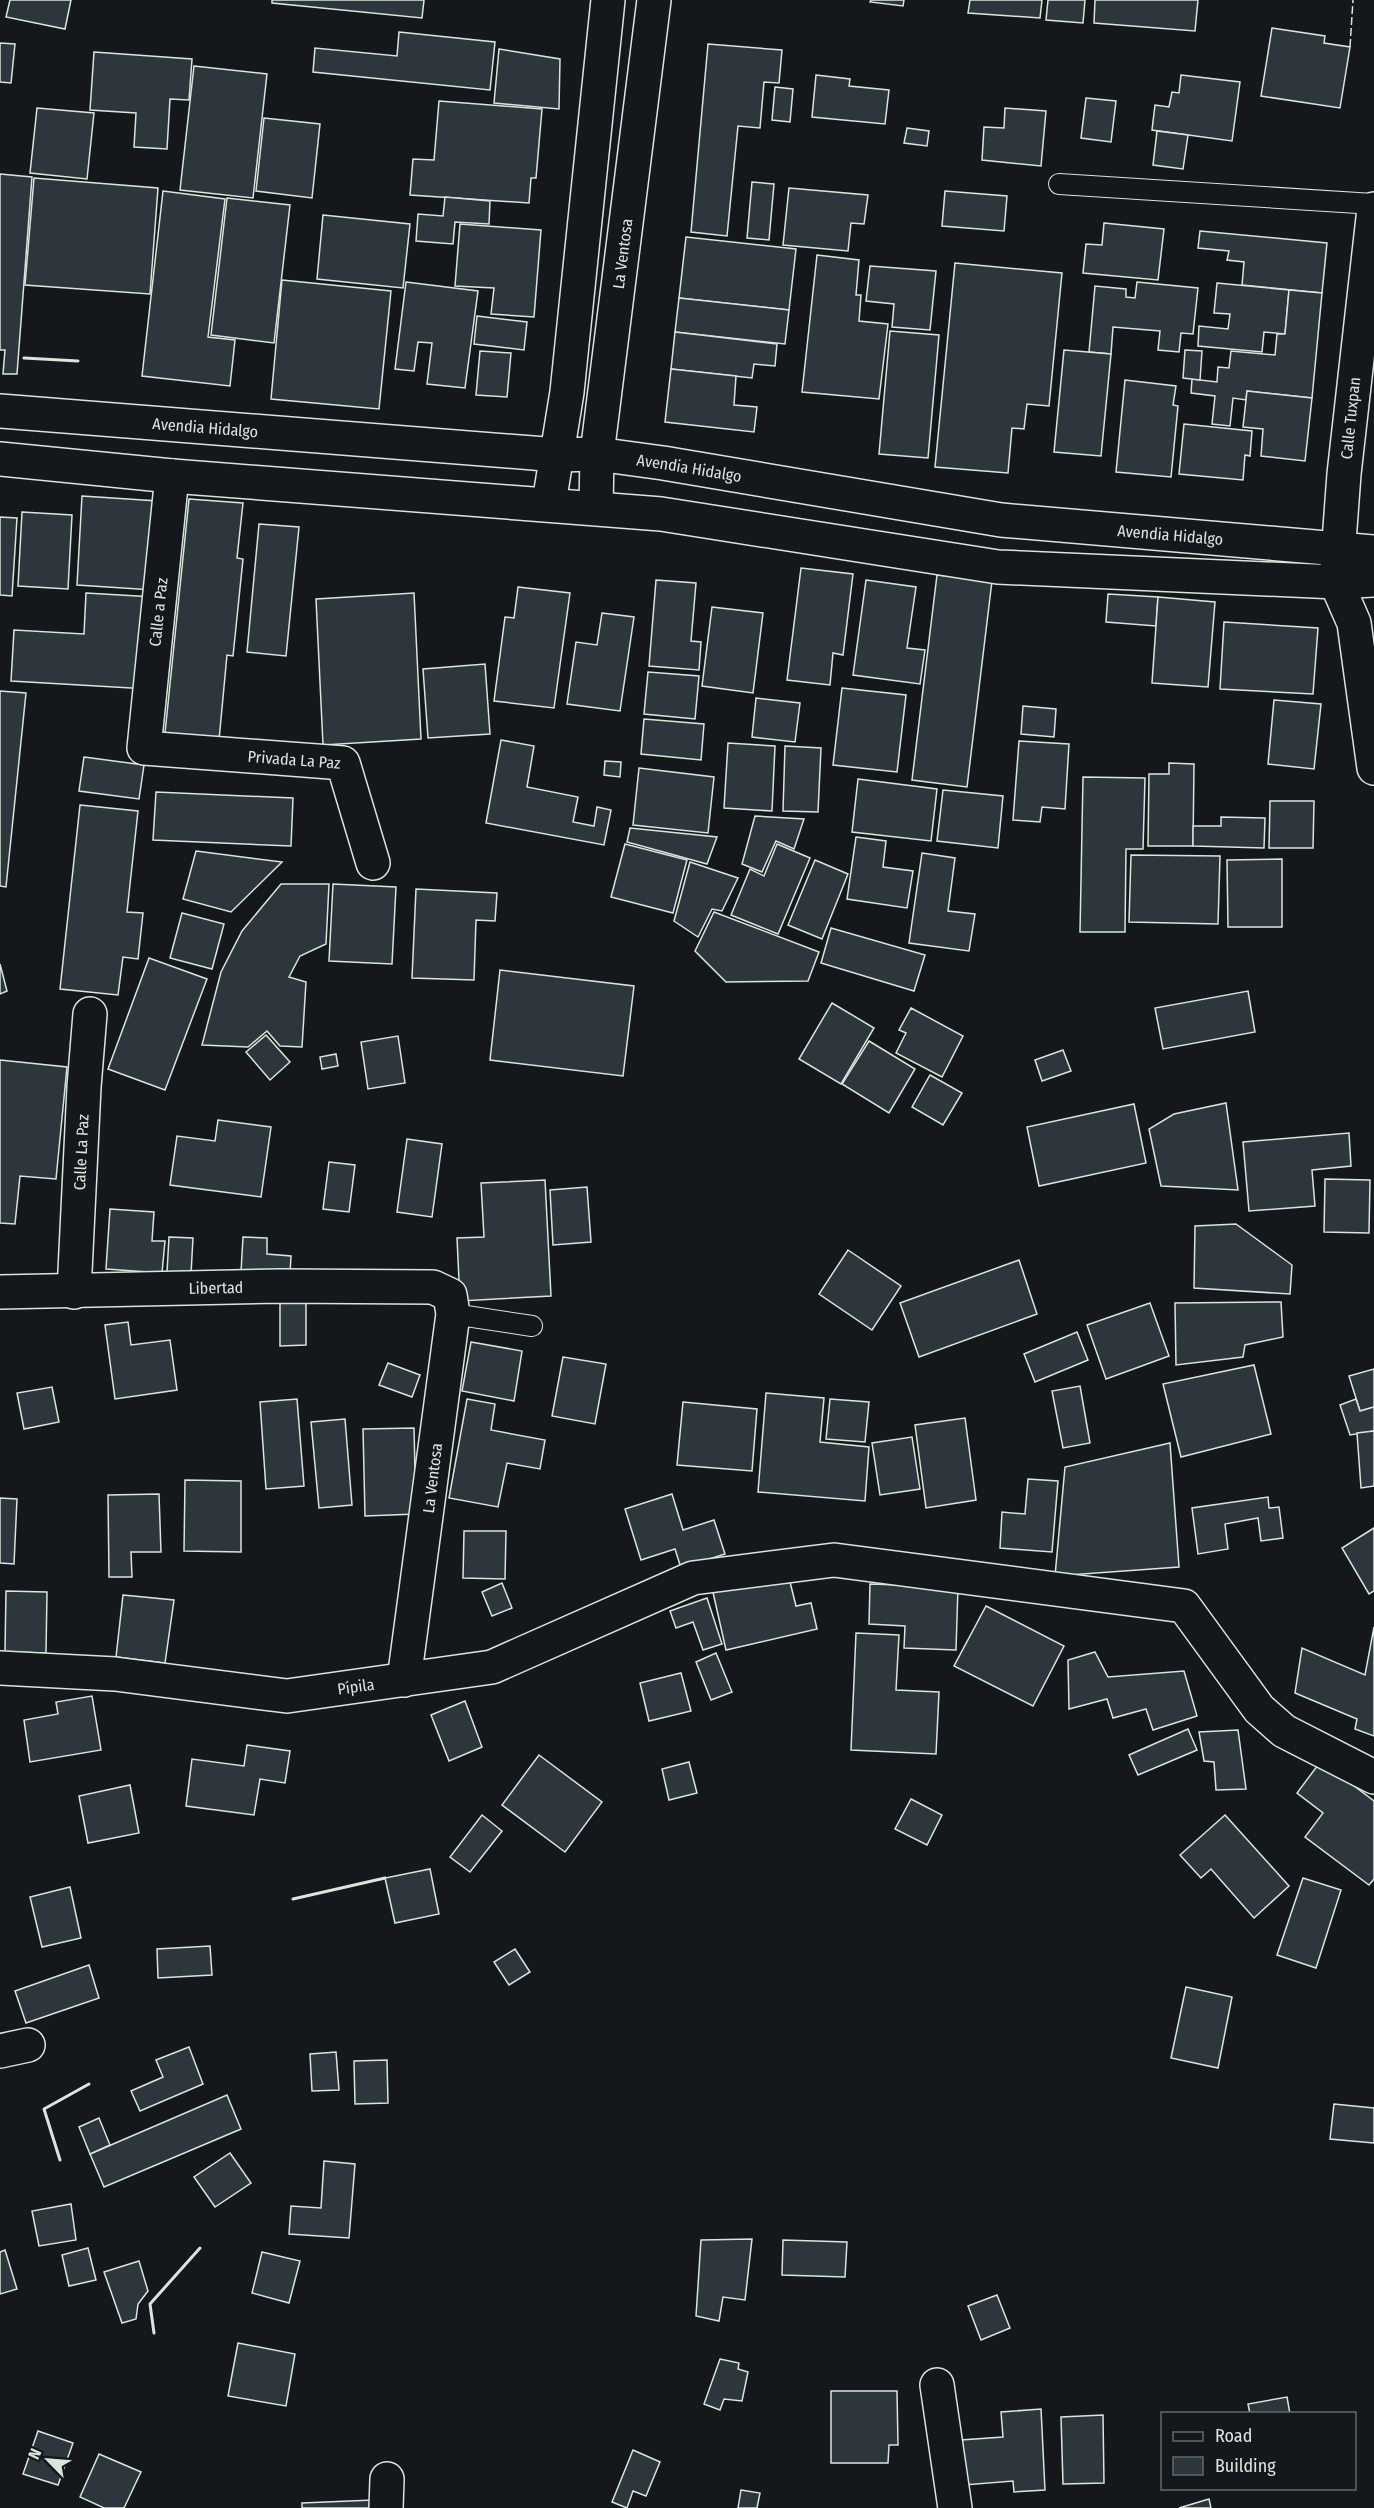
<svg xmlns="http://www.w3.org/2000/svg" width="1374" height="2508" viewBox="0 0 1374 2508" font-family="'Fira Sans Condensed',sans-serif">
  <rect width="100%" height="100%" fill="#14181c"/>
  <g fill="#2c363c" stroke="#d8e6dc" stroke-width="1.5">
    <polygon points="10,0 71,0 65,29 6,17"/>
    <polygon points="272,0 424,0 422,18 272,3"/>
    <polygon points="871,0 904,0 903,6 870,2"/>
    <polygon points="970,0 1042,0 1040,18 968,13"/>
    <polygon points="1048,0 1085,0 1083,23 1046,20"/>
    <polygon points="1095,0 1198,0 1195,31 1094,23"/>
    <polygon points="1272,28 1325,36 1324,43 1350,47 1340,108 1261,96"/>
    <polygon points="399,32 495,42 490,90 313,72 315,48 397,56"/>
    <polygon points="0,43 15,44 11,83 0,82"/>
    <polygon points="708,44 782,50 779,83 764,82 760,128 738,126 727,236 691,232"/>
    <polygon points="499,49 560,59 559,109 494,103"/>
    <polygon points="94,52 192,59 189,100 170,99 167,149 134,147 136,113 90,110"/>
    <polygon points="194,66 267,74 253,198 180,190"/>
    <polygon points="816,75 850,79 849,86 889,90 885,124 812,117"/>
    <polygon points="1181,75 1240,82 1232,141 1152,130 1155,105 1169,107 1172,92 1179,93"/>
    <polygon points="775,87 793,89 790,122 772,120"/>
    <polygon points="1086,98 1116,101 1111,142 1081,138"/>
    <polygon points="439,101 542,109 536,178 531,178 529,203 410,195 413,159 434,160"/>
    <polygon points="37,108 94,113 87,179 30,173"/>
    <polygon points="1005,108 1046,111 1041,166 982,160 984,127 1004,128"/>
    <polygon points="264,118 320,124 312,198 256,191"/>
    <polygon points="907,128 929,131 927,146 904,143"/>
    <polygon points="1157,131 1188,135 1183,169 1153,165"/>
    <polygon points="0,174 32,177 17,374 3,374 5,350 0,350"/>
    <polygon points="34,178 158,188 150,294 25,285"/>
    <polygon points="752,182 774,184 769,240 747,238"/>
    <polygon points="789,188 868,195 864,224 851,223 848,251 783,245"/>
    <polygon points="163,191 225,199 208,337 235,340 230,386 142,376"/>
    <polygon points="945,191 1007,196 1004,231 942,226"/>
    <polygon points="445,197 490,201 489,224 455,222 453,244 416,241 418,214 443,216"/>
    <polygon points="227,198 290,205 274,343 211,335"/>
    <polygon points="323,215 410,224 403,288 317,279"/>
    <polygon points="1104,223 1164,229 1158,280 1083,273 1086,244 1102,245"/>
    <polygon points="460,224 541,230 534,317 491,314 494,288 455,286"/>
    <polygon points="1200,231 1327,243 1322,293 1242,285 1244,262 1227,260 1229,251 1198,248"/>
    <polygon points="686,237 796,249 789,310 679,298"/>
    <polygon points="817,255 859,260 856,295 861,295 859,321 888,324 879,399 802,392"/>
    <polygon points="955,263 1062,273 1049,406 1027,404 1024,429 1012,428 1008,473 935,467"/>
    <polygon points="870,266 936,271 930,330 892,327 894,304 866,301"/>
    <polygon points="282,280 391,291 379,409 271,399"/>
    <polygon points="406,282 478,291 465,388 427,384 432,343 418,342 414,371 395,369"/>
    <polygon points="1137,282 1198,288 1193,334 1181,333 1179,352 1158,350 1160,331 1113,327 1111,354 1089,352 1095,286 1126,289 1126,297 1135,298"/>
    <polygon points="1217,283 1289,290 1285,334 1264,332 1262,352 1198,346 1199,326 1228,329 1230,314 1214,313"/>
    <polygon points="1289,290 1322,293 1312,398 1247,391 1246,400 1233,398 1230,426 1212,424 1215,396 1191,393 1192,379 1217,382 1218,367 1229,368 1231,351 1275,355 1277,334 1285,334"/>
    <polygon points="679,298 789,310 785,344 675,332"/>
    <polygon points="477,316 527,322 524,350 474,344"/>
    <polygon points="890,331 939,335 928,458 879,454"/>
    <polygon points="675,332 777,344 775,366 754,364 752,378 671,369"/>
    <polygon points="1064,350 1111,354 1101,456 1054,452"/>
    <polygon points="1185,350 1202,351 1200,380 1183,378"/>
    <polygon points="480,351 511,353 507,397 476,395"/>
    <polygon points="671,369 736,376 734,405 757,407 754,432 665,422"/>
    <polygon points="1125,380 1176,386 1173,405 1178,406 1171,477 1116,472"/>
    <polygon points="1247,391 1312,398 1305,461 1261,456 1263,429 1243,427"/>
    <polygon points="1184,424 1252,431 1250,456 1245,455 1243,480 1179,474"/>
    <polygon points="82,496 158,501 153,590 77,585"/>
    <polygon points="189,499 243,503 237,558 243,559 233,656 227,655 219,740 165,733"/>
    <polygon points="22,512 72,515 68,589 18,586"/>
    <polygon points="0,517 17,518 12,596 0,595"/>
    <polygon points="259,524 299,527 286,656 247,652"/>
    <polygon points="801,568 853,574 843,655 833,653 830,685 787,680"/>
    <polygon points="937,575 992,581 967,787 912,780"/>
    <polygon points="656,580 696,583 691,641 701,642 699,670 649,666"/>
    <polygon points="866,580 916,587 907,648 925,650 920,684 853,675"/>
    <polygon points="518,587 570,593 554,708 494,701 505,617 514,618"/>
    <polygon points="86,593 154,597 148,689 11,681 14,630 84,634"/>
    <polygon points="414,593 421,739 323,745 316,599"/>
    <polygon points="1108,594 1158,597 1156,626 1106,622"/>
    <polygon points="1158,597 1215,602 1208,687 1152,683"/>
    <polygon points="712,607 763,613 753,693 702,686"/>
    <polygon points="602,613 634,617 620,711 567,704 576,642 597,645"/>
    <polygon points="1224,622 1318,628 1313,694 1220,689"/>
    <polygon points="485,664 490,734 428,738 423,669"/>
    <polygon points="648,672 699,676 695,719 644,714"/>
    <polygon points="842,688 906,695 897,772 833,765"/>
    <polygon points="0,691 26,693 6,887 0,886"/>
    <polygon points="756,698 800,703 795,742 752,737"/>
    <polygon points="1274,700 1321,704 1314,769 1268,764"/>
    <polygon points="1023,706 1056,709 1054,737 1021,734"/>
    <polygon points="644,719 704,724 701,760 641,754"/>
    <polygon points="501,740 534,746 527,787 578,797 573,822 594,826 597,807 611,810 604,845 486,823"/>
    <polygon points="1019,741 1069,744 1065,809 1042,807 1040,822 1013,820"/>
    <polygon points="728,743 775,746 772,811 724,808"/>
    <polygon points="785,746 821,748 818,812 783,811"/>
    <polygon points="84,757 144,765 139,799 79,791"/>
    <polygon points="605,761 621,762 620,777 604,775"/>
    <polygon points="1169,763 1194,764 1193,846 1148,846 1149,774 1169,774"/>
    <polygon points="639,768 714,777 708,833 633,825"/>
    <polygon points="1083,777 1145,778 1143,849 1126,849 1125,932 1080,932"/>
    <polygon points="858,779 937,789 931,841 852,832"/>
    <polygon points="943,790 1003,796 998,848 937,841"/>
    <polygon points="156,792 293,798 291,846 153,840"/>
    <polygon points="1270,801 1314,801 1313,848 1269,848"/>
    <polygon points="80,805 138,811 127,912 143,913 138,959 123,957 118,995 60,989"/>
    <polygon points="755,816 804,819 794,849 776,841 762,872 742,864"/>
    <polygon points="1221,817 1265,818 1264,848 1193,846 1193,826 1221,826"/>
    <polygon points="630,828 717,837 707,864 627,842"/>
    <polygon points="856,837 886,841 883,867 913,871 907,908 847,899"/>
    <polygon points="625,844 687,860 673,913 611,897"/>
    <polygon points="777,844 810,858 778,934 731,915 750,869 764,876"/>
    <polygon points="196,851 282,862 231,912 183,899"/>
    <polygon points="922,853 955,858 948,911 975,914 969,951 909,943"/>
    <polygon points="1131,855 1220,856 1218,924 1129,922"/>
    <polygon points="1282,859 1282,927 1228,927 1227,860"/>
    <polygon points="815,860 848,874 822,939 788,925"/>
    <polygon points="690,862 738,878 722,911 712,909 698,937 674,921"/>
    <polygon points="281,884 329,884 326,944 300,956 289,977 306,982 302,1047 280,1046 267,1031 248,1047 202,1045 221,972 242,931"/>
    <polygon points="333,884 396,887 392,964 329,961"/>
    <polygon points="416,889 497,893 495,921 476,920 474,980 412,978"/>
    <polygon points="714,912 819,952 808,981 726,982 695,951"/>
    <polygon points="182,913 224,924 212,969 170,958"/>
    <polygon points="831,928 925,955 914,991 821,963"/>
    <polygon points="149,958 207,979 165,1090 108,1069"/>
    <polygon points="0,964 7,991 0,994"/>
    <polygon points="500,970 634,986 623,1076 490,1060"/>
    <polygon points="1248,991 1255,1032 1163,1049 1155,1008"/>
    <polygon points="832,1003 874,1028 841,1084 799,1059"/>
    <polygon points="911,1008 963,1036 942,1077 896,1053 906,1033 899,1030"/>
    <polygon points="266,1035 290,1062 270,1080 246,1052"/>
    <polygon points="398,1036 405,1083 368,1089 361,1042"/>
    <polygon points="869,1041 915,1069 889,1113 842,1084"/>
    <polygon points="1063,1050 1071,1071 1042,1081 1035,1060"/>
    <polygon points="336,1054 338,1066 322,1069 320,1057"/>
    <polygon points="0,1060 67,1067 56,1179 20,1176 15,1224 0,1223"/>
    <polygon points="930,1075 962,1093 943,1125 912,1107"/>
    <polygon points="1226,1103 1238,1190 1161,1186 1149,1129 1174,1114"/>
    <polygon points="1134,1104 1146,1163 1039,1186 1027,1127"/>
    <polygon points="218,1120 271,1127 261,1197 170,1185 177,1136 215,1141"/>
    <polygon points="1349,1133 1351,1166 1312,1170 1315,1206 1249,1211 1243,1142"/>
    <polygon points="407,1139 442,1144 432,1217 397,1212"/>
    <polygon points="329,1162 355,1165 349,1212 323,1209"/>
    <polygon points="1325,1179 1370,1180 1369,1233 1324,1232"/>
    <polygon points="545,1180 551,1296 460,1301 457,1238 484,1237 481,1183"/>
    <polygon points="587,1187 591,1242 553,1245 550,1190"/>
    <polygon points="110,1209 154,1212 152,1241 165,1241 162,1273 106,1269"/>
    <polygon points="1236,1224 1292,1265 1290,1294 1194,1288 1195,1226"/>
    <polygon points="169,1237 193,1238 191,1274 167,1272"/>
    <polygon points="243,1237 267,1238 267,1254 291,1256 290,1274 241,1272"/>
    <polygon points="848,1250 901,1286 872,1330 819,1294"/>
    <polygon points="1019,1260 1037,1314 919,1357 900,1303"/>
    <polygon points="306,1299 306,1345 280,1346 280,1300"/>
    <polygon points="1281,1302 1283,1337 1245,1345 1243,1357 1176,1365 1175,1303"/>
    <polygon points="1150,1303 1169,1356 1106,1379 1087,1325"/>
    <polygon points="128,1322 131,1345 170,1340 177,1390 115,1399 105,1325"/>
    <polygon points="1077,1332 1088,1360 1035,1382 1024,1354"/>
    <polygon points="471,1342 522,1351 514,1401 462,1391"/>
    <polygon points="563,1357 606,1364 595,1424 552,1416"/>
    <polygon points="388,1363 420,1375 412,1397 379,1385"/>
    <polygon points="1254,1365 1271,1434 1181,1457 1163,1384"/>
    <polygon points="1374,1369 1374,1407 1360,1411 1349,1376"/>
    <polygon points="1080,1386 1090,1443 1063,1448 1052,1391"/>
    <polygon points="52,1387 59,1422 24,1429 17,1393"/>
    <polygon points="766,1393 824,1398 820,1442 869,1447 865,1501 758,1492"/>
    <polygon points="297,1399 304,1486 266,1489 260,1402"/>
    <polygon points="467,1399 495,1404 491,1430 545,1440 540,1469 507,1463 498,1507 449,1498"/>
    <polygon points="830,1399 869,1402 865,1442 826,1439"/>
    <polygon points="1356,1399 1360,1411 1374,1407 1374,1431 1350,1435 1340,1405"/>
    <polygon points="683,1402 757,1409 752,1471 677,1465"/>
    <polygon points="965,1418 976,1500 926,1508 915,1425"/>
    <polygon points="345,1419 352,1505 319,1508 311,1422"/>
    <polygon points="414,1428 416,1514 365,1516 363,1429"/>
    <polygon points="1374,1431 1374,1486 1361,1488 1357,1433"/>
    <polygon points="912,1437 920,1489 880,1495 872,1443"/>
    <polygon points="1170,1443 1179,1567 1055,1576 1065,1467"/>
    <polygon points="1028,1479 1058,1481 1052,1552 1000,1548 1002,1512 1025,1514"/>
    <polygon points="185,1480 241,1481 241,1552 184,1551"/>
    <polygon points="159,1494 161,1552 131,1552 132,1577 109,1577 108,1495"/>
    <polygon points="672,1494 683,1530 714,1520 725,1554 681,1568 675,1549 641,1560 625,1509"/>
    <polygon points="1268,1497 1269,1508 1279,1507 1283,1538 1261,1541 1258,1518 1225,1524 1228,1549 1198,1554 1192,1508"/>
    <polygon points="0,1498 17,1499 14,1564 0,1563"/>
    <polygon points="1374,1528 1374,1591 1369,1594 1342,1548"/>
    <polygon points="464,1531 506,1531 505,1579 463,1578"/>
    <polygon points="787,1570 796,1606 811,1603 817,1629 726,1650 712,1588"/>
    <polygon points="502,1583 512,1608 492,1616 482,1592"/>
    <polygon points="870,1584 958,1587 956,1650 904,1648 905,1626 869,1624"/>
    <polygon points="6,1591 47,1592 46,1653 5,1652"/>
    <polygon points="123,1595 174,1600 165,1663 116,1657"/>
    <polygon points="707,1598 722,1644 703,1650 693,1622 676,1628 670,1611"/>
    <polygon points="986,1606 1064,1646 1033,1706 954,1666"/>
    <polygon points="1374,1627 1374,1736 1355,1729 1357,1719 1295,1693 1302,1648 1365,1675"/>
    <polygon points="856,1633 899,1635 896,1690 939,1692 936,1754 851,1750"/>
    <polygon points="1095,1652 1108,1677 1184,1671 1197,1716 1153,1730 1146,1709 1113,1718 1107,1699 1069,1709 1068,1660"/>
    <polygon points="716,1653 732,1692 711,1700 696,1662"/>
    <polygon points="681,1673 691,1711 649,1721 640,1683"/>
    <polygon points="92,1696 101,1750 30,1762 24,1720 58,1714 56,1702"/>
    <polygon points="465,1701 482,1747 449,1761 431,1715"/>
    <polygon points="1188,1729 1197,1750 1138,1775 1129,1755"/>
    <polygon points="1238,1730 1246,1789 1216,1790 1214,1762 1204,1761 1199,1732"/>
    <polygon points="247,1745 290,1751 285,1783 260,1779 254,1815 186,1806 192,1759 244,1766"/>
    <polygon points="539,1755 602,1802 565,1852 502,1805"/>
    <polygon points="1321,1761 1374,1801 1374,1879 1369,1885 1305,1837 1323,1813 1297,1793"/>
    <polygon points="689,1762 697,1793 669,1800 662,1769"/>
    <polygon points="130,1785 139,1833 88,1843 79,1796"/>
    <polygon points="911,1799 942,1815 927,1845 895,1829"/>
    <polygon points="482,1815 502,1831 470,1872 450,1857"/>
    <polygon points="1225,1815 1289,1886 1254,1918 1211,1869 1201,1878 1180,1855"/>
    <polygon points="430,1869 439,1914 395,1923 385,1878"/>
    <polygon points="1303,1878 1341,1890 1316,1968 1277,1955"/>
    <polygon points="70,1887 81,1938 42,1947 30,1897"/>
    <polygon points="210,1946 212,1975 158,1978 157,1949"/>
    <polygon points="515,1949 530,1972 509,1985 494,1962"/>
    <polygon points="89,1965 99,1998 26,2023 15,1991"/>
    <polygon points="1186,1987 1232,1997 1218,2068 1171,2058"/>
    <polygon points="189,2047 203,2084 140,2111 131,2091 163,2077 156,2060"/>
    <polygon points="336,2052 339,2090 312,2091 310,2054"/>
    <polygon points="387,2060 388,2103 355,2104 354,2061"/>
    <polygon points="227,2095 241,2129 104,2187 90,2154"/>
    <polygon points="1334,2104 1374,2108 1374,2143 1330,2139"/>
    <polygon points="99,2118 110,2145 90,2154 79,2127"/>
    <polygon points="230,2153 251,2183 215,2207 194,2177"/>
    <polygon points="324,2161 355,2164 349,2238 289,2234 291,2206 321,2208"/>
    <polygon points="71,2204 76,2240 39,2246 32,2211"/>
    <polygon points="752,2239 745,2300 723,2297 719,2321 696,2316 701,2240"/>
    <polygon points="783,2240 847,2242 845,2277 782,2275"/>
    <polygon points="88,2248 96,2280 69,2286 62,2255"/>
    <polygon points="5,2250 17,2289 0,2294 0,2252"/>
    <polygon points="262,2252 300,2261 289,2303 252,2293"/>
    <polygon points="139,2261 148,2291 138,2304 136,2319 122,2323 104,2272"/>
    <polygon points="997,2295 1010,2328 981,2340 968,2306"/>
    <polygon points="238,2343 295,2354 286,2406 228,2396"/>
    <polygon points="720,2359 739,2363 738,2369 748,2372 742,2401 724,2399 720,2410 704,2404"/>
    <polygon points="831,2391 897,2391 898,2445 889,2445 888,2463 831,2463"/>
    <polygon points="1287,2397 1290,2414 1250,2414 1248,2404"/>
    <polygon points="1041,2409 1045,2490 1014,2492 1013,2481 964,2485 961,2440 1003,2437 1001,2412"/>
    <polygon points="1103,2415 1104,2483 1063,2484 1061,2417"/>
    <polygon points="38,2431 73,2443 58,2485 23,2474"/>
    <polygon points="633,2450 660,2462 646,2496 633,2491 627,2508 612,2502"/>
    <polygon points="99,2454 141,2472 124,2508 104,2508 80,2497"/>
    <polygon points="741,2490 760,2493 757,2508 738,2508"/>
    <polygon points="1209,2499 1211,2508 1179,2508"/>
    <polygon points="373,2500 373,2508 302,2508 302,2503"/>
  </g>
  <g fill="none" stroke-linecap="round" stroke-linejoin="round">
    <g stroke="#d8e6dc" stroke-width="22">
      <g id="service">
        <polyline points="1059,184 1374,204"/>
        <polyline points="453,1314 532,1326"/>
      </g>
    </g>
    <g stroke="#d8e6dc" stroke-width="36">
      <g id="minor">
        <polyline points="1374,209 1344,474 1336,582 1354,623 1374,768"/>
        <path id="s1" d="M172 476 144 748 343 763 373 863"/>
        <polyline points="549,503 567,392 608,0"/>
        <path id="s2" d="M596 508 597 454 654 0"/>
        <path id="s3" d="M0 1292 280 1286 433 1287 450 1295 453 1314 404 1680"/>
        <path id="s4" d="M74 1292 84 1087 90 1014"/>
        <path id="s5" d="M0 1668 115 1674 287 1696 492 1667 693 1578 834 1560 1184 1606 1259 1709 1284 1731 1374 1777"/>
        <polyline points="0,2051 28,2045"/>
        <polyline points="937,2385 955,2508"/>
        <polyline points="386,2508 387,2479"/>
      </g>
    </g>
    <g stroke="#d8e6dc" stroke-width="36">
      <g id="tertiary">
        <path id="s6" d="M0 411 558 455 597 454 663 463 1001 520 1374 552"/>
        <polyline points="0,459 172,476 661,514 998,567 1336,582 1374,580"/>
      </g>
    </g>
    <use href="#service" stroke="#14181c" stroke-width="20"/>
    <use href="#minor" stroke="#14181c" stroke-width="33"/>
    <use href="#tertiary" stroke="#14181c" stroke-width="33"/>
    <polyline stroke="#d8e6dc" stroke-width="1.5" stroke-dasharray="8 3" stroke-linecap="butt" points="1350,47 1353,0"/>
    <g stroke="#d8e6dc" stroke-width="3">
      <polyline points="24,358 78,361"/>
      <polyline points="293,1899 385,1878"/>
      <polyline points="60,2160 44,2109 89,2084"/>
      <polyline points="154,2333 150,2304 200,2248"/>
    </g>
  </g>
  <g text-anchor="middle" stroke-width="4.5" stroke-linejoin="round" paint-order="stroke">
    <g font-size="16" fill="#d8e6dc" stroke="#14181c">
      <text dy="6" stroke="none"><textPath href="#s2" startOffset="256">La Ventosa</textPath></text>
      <text transform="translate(1350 418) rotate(-84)" y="6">Calle Tuxpan</text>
      <text dy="6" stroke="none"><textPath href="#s6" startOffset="206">Avendia Hidalgo</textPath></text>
      <text dy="6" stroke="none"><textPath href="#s6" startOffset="692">Avendia Hidalgo</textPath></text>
      <text dy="6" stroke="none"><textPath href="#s6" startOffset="1178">Avendia Hidalgo</textPath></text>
      <text transform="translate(158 612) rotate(-84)" y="6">Calle a Paz</text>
      <text dy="6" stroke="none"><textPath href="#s1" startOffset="424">Privada La Paz</textPath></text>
      <text dy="6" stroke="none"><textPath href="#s4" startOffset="140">Calle La Paz</textPath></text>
      <text dy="6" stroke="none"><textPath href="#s3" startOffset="216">Libertad</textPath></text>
      <text transform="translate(432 1478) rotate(-83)" y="6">La Ventosa</text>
      <text dy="6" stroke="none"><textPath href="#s5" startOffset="358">Pípila</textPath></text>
    </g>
  </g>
  <rect x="1161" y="2412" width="195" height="78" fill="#14181c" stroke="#626a69" stroke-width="1.5"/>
  <rect x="1173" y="2432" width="30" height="9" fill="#14181c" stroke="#626a69" stroke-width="1.5"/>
  <text x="1215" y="2442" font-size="18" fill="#d8e6dc">Road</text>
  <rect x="1173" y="2457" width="30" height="18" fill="#2c363c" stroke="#626a69" stroke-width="1.5"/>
  <text x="1215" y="2472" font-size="18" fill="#d8e6dc">Building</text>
  <g transform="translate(48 2460) rotate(295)" stroke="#14181c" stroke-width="4.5" paint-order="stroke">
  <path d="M0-4.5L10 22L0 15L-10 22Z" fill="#d8e6dc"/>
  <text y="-9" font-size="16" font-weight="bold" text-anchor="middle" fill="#d8e6dc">N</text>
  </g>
</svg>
